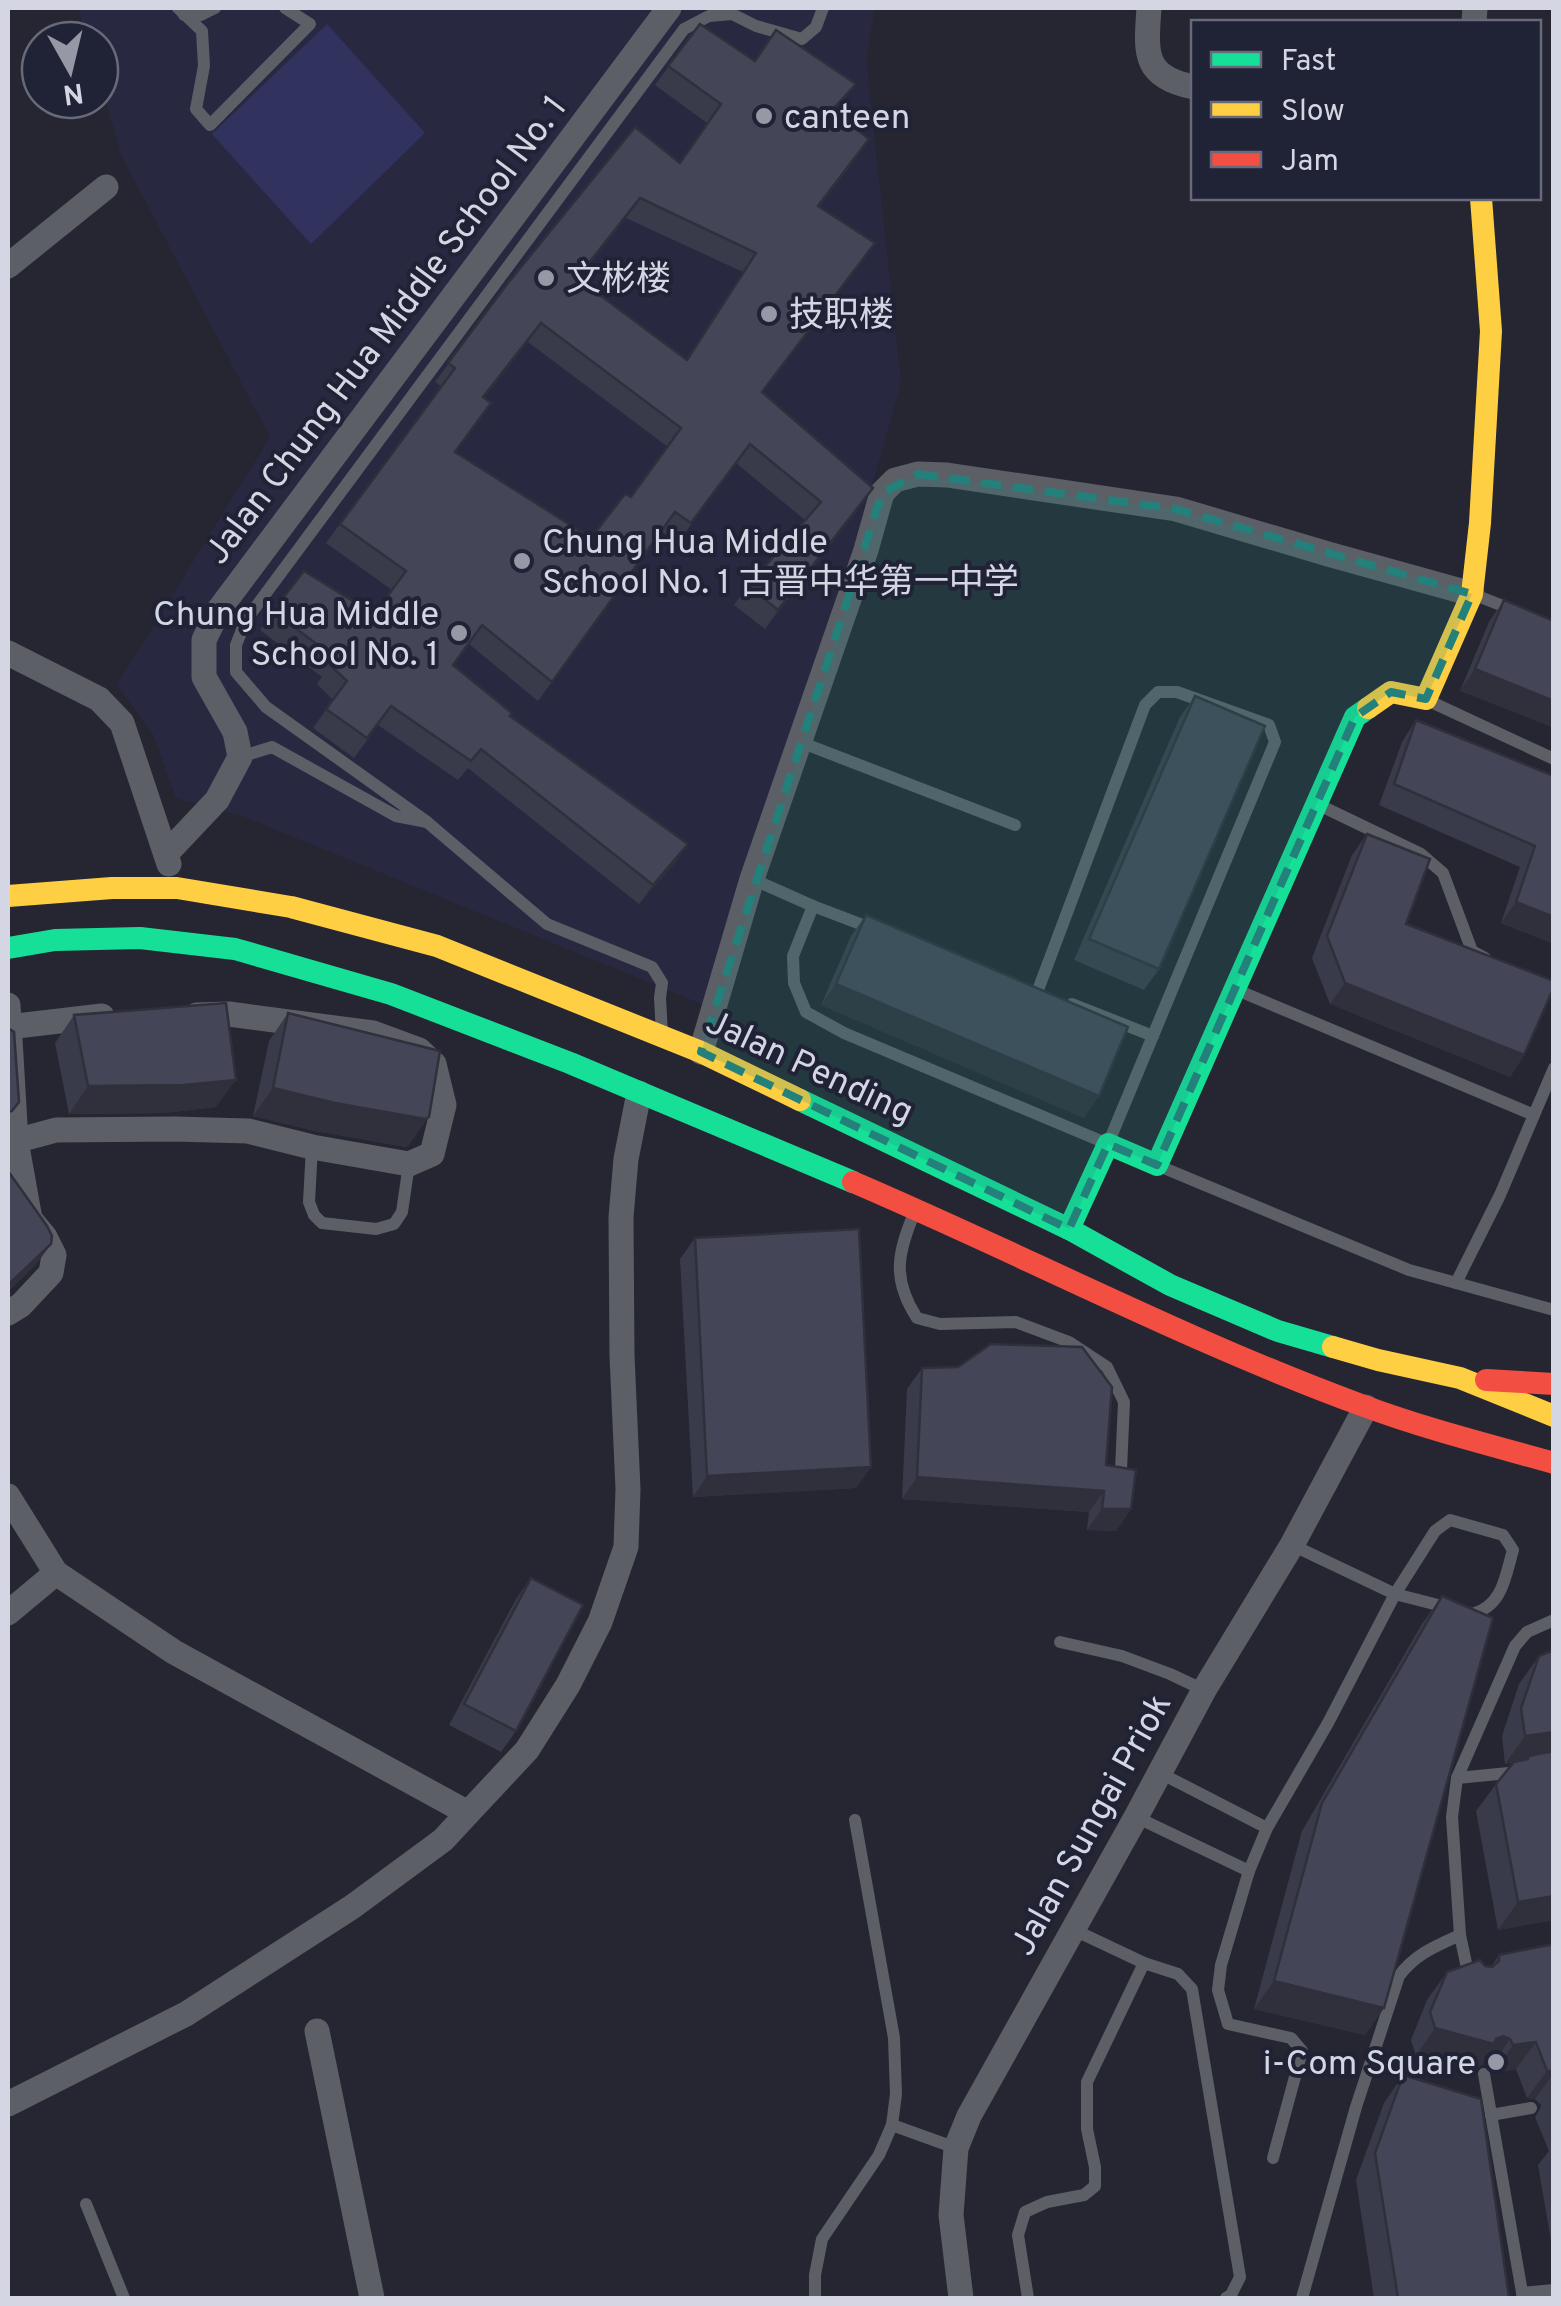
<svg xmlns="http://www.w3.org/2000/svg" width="1561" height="2306" viewBox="0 0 1561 2306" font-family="Overpass,'Noto Sans SC',sans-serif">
  <rect width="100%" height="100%" fill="#252631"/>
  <polygon fill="#282941" points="80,8 875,8 866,60 901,383 800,742 714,1009 245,817 176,798 153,734 117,685 270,437 122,157 100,82 100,40 87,40 80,14"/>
  <polygon fill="#31325d" points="327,24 425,133 311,244 212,134"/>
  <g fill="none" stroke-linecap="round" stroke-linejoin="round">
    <g stroke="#5d5f67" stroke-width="12">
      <polyline points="178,8 202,31 204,66 196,109 210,125 310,24 285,8"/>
      <polyline points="184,15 201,15 215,8"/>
      <polyline points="1475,595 1516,611"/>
      <polyline points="1429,701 1554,759"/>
      <polyline points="800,742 1015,825"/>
      <polyline points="240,757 272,747 396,816 427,822 547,924 652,967 662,983 660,998 662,1034"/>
      <polyline points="1319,805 1421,854 1443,873 1472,951 1485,958"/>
      <polyline points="427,822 266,707 236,672 236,645 246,620 684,29 709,16 732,14 756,26 802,39 816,27 823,8"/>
      <polyline points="752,879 813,906 876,930"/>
      <polyline points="813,906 793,956 794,983 806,1012 844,1033 1108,1144 1275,742 1269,725 1177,692 1158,692 1145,705 1038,990"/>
      <polyline points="1237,990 1534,1115"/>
      <polyline points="1072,1004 1153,1036"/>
      <polyline points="312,1147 309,1202 314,1215 322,1223 376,1229 394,1224 402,1212 409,1164"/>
      <polyline points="1159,1166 1409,1270 1554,1310"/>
      <path d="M915 1211C898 1252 891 1278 917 1318L940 1324 1016 1322 1069 1342 1107 1367 1124 1402 1121 1470"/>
      <polyline points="1456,1283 1500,1195 1554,1068"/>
      <polyline points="1060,1642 1122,1656 1170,1674 1204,1690"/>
      <polyline points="1160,1773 1267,1828"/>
      <polyline points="1457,1778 1519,1772"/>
      <polyline points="1136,1817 1249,1871"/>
      <polyline points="855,1820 894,2038 896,2094 892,2125"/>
      <polyline points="1072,1929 1144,1963 1178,1974 1192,1989 1240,2277 1231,2295 1226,2298"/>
      <polyline points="1470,1982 1460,1935 1452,1817 1457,1778 1515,1646 1527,1632 1554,1620"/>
      <polyline points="1484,2074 1523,2298"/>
      <polyline points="1491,2115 1531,2108"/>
      <path d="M1273 2158 1302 2051 1291 2038 1228 2024 1218 1990 1221 1965 1249 1871 1267 1828 1328 1723 1395 1594 1435 1531 1450 1520 1503 1535 1513 1550C1505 1577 1503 1605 1473 1614L1395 1594 1292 1545"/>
      <polyline points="86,2204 124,2298"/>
      <polyline points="1522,2293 1554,2290"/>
      <polyline points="815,2298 815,2275 822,2239 879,2155 892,2125 956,2148"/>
      <polyline points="1028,2298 1018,2235 1025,2212 1047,2202 1084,2195 1095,2186 1095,2167 1087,2129 1087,2082 1144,1963"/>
      <path d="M1302 2298 1356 2107 1399 1976C1415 1954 1436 1946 1460 1935"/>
    </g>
    <g stroke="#5d5f67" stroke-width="25">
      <path d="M1149 8C1146 52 1142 77 1194 87"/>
      <polyline points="1474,22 1475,8"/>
      <polyline points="8,266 106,187"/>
      <polyline points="8,653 99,699 122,723 169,864"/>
      <polyline points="166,854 217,800 240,757 235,732 204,677 204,640 218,611 669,8"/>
      <polyline points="8,1005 16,1141 30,1219 45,1237 54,1255 51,1273 21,1305 8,1313"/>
      <polyline points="8,1027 102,1016"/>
      <polyline points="701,1052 752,879 866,550 882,493 895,480 918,474 947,475 1176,509 1328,554 1472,594"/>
      <polyline points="8,1143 56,1130 175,1129 248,1131 312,1147 409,1164 432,1154 444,1105 434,1064 419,1050 373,1033 229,1014 197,1015"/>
      <polyline points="8,1496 56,1573 174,1652 468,1813 443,1840 352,1907 186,2014 8,2104"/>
      <polyline points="8,1613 56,1573"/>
      <polyline points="468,1813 527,1750 568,1685 600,1622 626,1547 628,1489 622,1356 621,1217 626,1159 639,1093"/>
      <polyline points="317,2031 372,2298"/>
      <polyline points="961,2298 951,2215 956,2148 969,2116 1136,1817 1204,1690 1292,1545 1366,1407"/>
    </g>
    <g stroke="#16e098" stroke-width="22">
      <polyline points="8,948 55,940 140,938 235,949 391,994 570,1063 853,1182"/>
      <polyline points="800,1100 1069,1229 1170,1285 1278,1331 1333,1347"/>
      <polyline points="1069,1229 1108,1144 1157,1165 1355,717 1368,708"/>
    </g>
    <g stroke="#ffcf43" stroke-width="22">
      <polyline points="1368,708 1391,692 1426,699 1472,594 1480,523 1491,331 1481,198"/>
      <polyline points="8,896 112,888 177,888 291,907 437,946 701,1052 800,1100"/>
      <polyline points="1333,1347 1378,1360 1460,1378 1554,1416"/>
    </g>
    <g stroke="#f24e42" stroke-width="22">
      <path d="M853 1182C1024 1255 1189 1342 1364 1406 1426 1429 1490 1445 1554 1463"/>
      <polyline points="1486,1380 1554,1384"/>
    </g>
  </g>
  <g fill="#3a3b4a" fill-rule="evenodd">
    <path d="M700 24 755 61 856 84 834 112 856 158 819 207 875 243 762 392 860 507 765 629 734 605 748 586 805 520 736 463 678 542 661 531 538 701 469 644 453 665 675 863 639 904 468 768 458 780 378 725 354 758 313 728 333 700 317 684 322 677 260 630 273 611 374 614 392 590 326 543 441 386 435 382 508 283 680 163 707 123 655 85ZM626 218 743 272 687 360 578 278ZM528 342 668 447 631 497 591 538 456 452 484 398Z"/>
    <polygon points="1504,600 1554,621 1460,691 1489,622"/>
    <polygon points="1195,696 1159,969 1144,990 1074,960 1180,717"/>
    <polygon points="1416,720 1554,776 1554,944 1501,923 1520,867 1379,805 1402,742"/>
    <polygon points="1367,834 1406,924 1524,1055 1510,1077 1330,1004 1312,958 1352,855"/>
    <polygon points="866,915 1084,1118 821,1005 851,936"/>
    <polygon points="288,1013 409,1145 406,1147 315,1131 253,1116 269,1041"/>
    <polygon points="74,1015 216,1107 164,1113 69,1114 55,1043"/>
    <polygon points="695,1238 871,1467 856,1488 693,1497 680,1259"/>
    <polygon points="922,1368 1106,1465 1131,1509 1116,1531 1087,1530 1089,1512 902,1499 907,1389"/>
    <polygon points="531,1578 516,1731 501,1752 449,1725 516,1599"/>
    <polygon points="1442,1596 1384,2008 1365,2035 1254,2009 1302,1831 1422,1624"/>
    <polygon points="1539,1656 1554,1920 1498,1930 1476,1811 1496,1784 1514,1762 1505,1764 1502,1736 1519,1684"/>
    <polygon points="1554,1944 1554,2252 1553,2252 1538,2165 1549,2151 1535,2117 1540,2109 1541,2105 1535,2099 1527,2098 1516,2069 1494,2073 1491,2067 1483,2064 1478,2067 1474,2072 1416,2056 1411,2040 1427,2000 1447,1972 1491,1967 1499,1955"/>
    <polygon points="1403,2075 1509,2298 1374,2298 1356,2180 1384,2103"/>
  </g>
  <g fill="#30303c">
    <polygon points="856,84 842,103 819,130 832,110"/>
    <polygon points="640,198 626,218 564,297 577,278"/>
    <polygon points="541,323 528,342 470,416 483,397"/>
    <polygon points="873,488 860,507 765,629 778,610"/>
    <polygon points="1475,669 1554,701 1554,728 1460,691"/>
    <polygon points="688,844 675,863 639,904 653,885"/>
    <polygon points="1516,902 1554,917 1554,944 1501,923"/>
    <polygon points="1345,983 1524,1055 1510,1077 1330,1004"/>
    <polygon points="836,984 1099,1096 1084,1118 821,1005"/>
    <polygon points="236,1080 216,1107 164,1113 69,1114 88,1086"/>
    <polygon points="273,1088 429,1117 409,1145 406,1147 315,1131 253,1116"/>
    <polygon points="51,1244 36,1265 8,1292 8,1285"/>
    <polygon points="871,1467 856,1488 693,1497 707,1476"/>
    <polygon points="917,1477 1104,1491 1089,1512 902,1499"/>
    <polygon points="1102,1509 1131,1509 1116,1531 1087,1530"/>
    <polygon points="1554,1732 1554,1757 1528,1756 1524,1761 1505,1764 1525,1736"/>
    <polygon points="1554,1896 1554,1920 1498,1930 1518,1902"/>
    <polygon points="1274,1981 1384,2008 1365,2035 1254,2009"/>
    <polygon points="1435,2028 1496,2039 1503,2036 1510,2039 1491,2067 1483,2064 1478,2067 1474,2072 1416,2056"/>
    <polygon points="1536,2042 1516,2069 1494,2073 1513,2045"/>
    <polygon points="1547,2071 1554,2071 1554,2073 1535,2099 1527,2098"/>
  </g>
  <g fill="#444556" stroke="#30303c" stroke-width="2.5" fill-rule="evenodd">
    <path d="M700 24 755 61 776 30 856 84 832 110 869 139 818 206 875 243 762 392 873 488 778 610 748 586 821 502 750 444 691 523 675 512 552 682 482 625 453 665 512 713 510 716 688 844 653 885 481 749 471 761 391 706 367 738 326 709 347 681 330 665 335 658 273 611 304 571 374 614 406 571 340 524 455 368 448 363 508 283 635 127 680 163 721 104 668 66ZM640 198 756 253 687 360 577 278ZM541 323 681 428 631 497 625 494 591 538 455 452 491 403 483 397Z"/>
    <polygon points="1504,600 1554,621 1554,701 1475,669"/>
    <polygon points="1195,696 1265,726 1159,969 1089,939"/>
    <polygon points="1416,720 1554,776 1554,917 1516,902 1535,846 1394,784"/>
    <polygon points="1367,834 1430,859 1406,924 1554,981 1554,987 1524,1055 1345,983 1327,936"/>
    <polygon points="866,915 1128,1027 1099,1096 836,984"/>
    <polygon points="226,1003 236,1080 184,1085 88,1086 74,1015"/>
    <polygon points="288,1013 440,1051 429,1117 425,1119 335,1103 273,1088"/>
    <polygon points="8,1028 14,1032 19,1102 12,1111 8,1112"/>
    <polygon points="8,1171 47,1226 52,1236 51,1244 8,1285"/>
    <polygon points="859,1229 871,1467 707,1476 695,1238"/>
    <polygon points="991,1344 1082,1347 1112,1387 1106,1465 1136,1470 1131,1509 1102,1509 1104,1491 917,1477 922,1368 958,1367"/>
    <polygon points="531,1578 583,1605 516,1731 464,1704"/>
    <polygon points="1442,1596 1493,1618 1384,2008 1274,1981 1322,1803"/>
    <polygon points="1554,1650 1554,1732 1525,1736 1521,1708 1539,1656"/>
    <polygon points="1554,1751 1554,1896 1518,1902 1496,1784 1514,1762 1528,1759 1528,1756"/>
    <polygon points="1554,1944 1554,2071 1547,2071 1536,2042 1513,2045 1510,2039 1503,2036 1496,2039 1494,2044 1435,2028 1430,2012 1447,1972 1480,1960 1485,1966 1492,1967 1499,1961 1499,1955"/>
    <polygon points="1403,2075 1481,2099 1509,2298 1398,2298 1375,2153"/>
  </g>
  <path fill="#23807a" fill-opacity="0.2" stroke="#23807a" stroke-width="8" stroke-dasharray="20 12" stroke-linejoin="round" d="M918 474 1176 509 1472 594 1426 699 1391 692 1355 717 1157 1165 1108 1144 1069 1229 701 1052 882 493Z"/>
  <g fill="#9798a5" stroke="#202236" stroke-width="4">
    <circle cx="764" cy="116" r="10"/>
    <circle cx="546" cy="278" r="10"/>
    <circle cx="769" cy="314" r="10"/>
    <circle cx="522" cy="561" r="10"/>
    <circle cx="459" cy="633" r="10"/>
    <circle cx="1496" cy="2062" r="10"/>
  </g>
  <g text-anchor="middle" stroke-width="8" stroke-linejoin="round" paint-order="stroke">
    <g font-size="35" fill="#d4d6e3" stroke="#202236" text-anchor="start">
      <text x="784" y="128">canteen</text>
      <text x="566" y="290">文彬楼</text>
      <text x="789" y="326">技职楼</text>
      <text x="542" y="553">Chung Hua Middle<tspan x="542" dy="40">School No. 1 古晋中华第一中学</tspan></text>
      <text x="439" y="625" text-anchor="end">Chung Hua Middle<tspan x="439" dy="40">School No. 1</tspan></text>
      <text x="1476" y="2074" text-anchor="end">i-Com Square</text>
    </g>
    <g font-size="35" fill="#d4d6e3" stroke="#202236">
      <text transform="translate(385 329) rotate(-53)" y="12">Jalan Chung Hua Middle School No. 1</text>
      <text transform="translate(810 1066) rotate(25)" y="12">Jalan Pending</text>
      <text transform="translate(1090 1824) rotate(-61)" y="12">Jalan Sungai Priok</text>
    </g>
  </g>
  <rect width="1561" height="2306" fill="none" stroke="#d4d6e3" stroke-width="20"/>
  <rect x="1191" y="20" width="350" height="180" fill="#202236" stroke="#686a7b" stroke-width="2.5"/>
  <rect x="1211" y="52" width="50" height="15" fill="#16e098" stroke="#686a7b" stroke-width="2.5"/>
  <text x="1281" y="70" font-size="30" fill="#d4d6e3">Fast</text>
  <rect x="1211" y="102" width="50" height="15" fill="#ffcf43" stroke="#686a7b" stroke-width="2.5"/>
  <text x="1281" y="120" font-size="30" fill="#d4d6e3">Slow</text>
  <rect x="1211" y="152" width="50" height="15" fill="#f24e42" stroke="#686a7b" stroke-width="2.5"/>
  <text x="1281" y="170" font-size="30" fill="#d4d6e3">Jam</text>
  <g transform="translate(70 70) rotate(172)"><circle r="48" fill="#202236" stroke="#686a7b" stroke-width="2.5"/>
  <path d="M0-8L18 38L0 25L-18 38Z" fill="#9798a5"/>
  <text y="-15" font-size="28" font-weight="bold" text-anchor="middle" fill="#d4d6e3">N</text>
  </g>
</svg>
